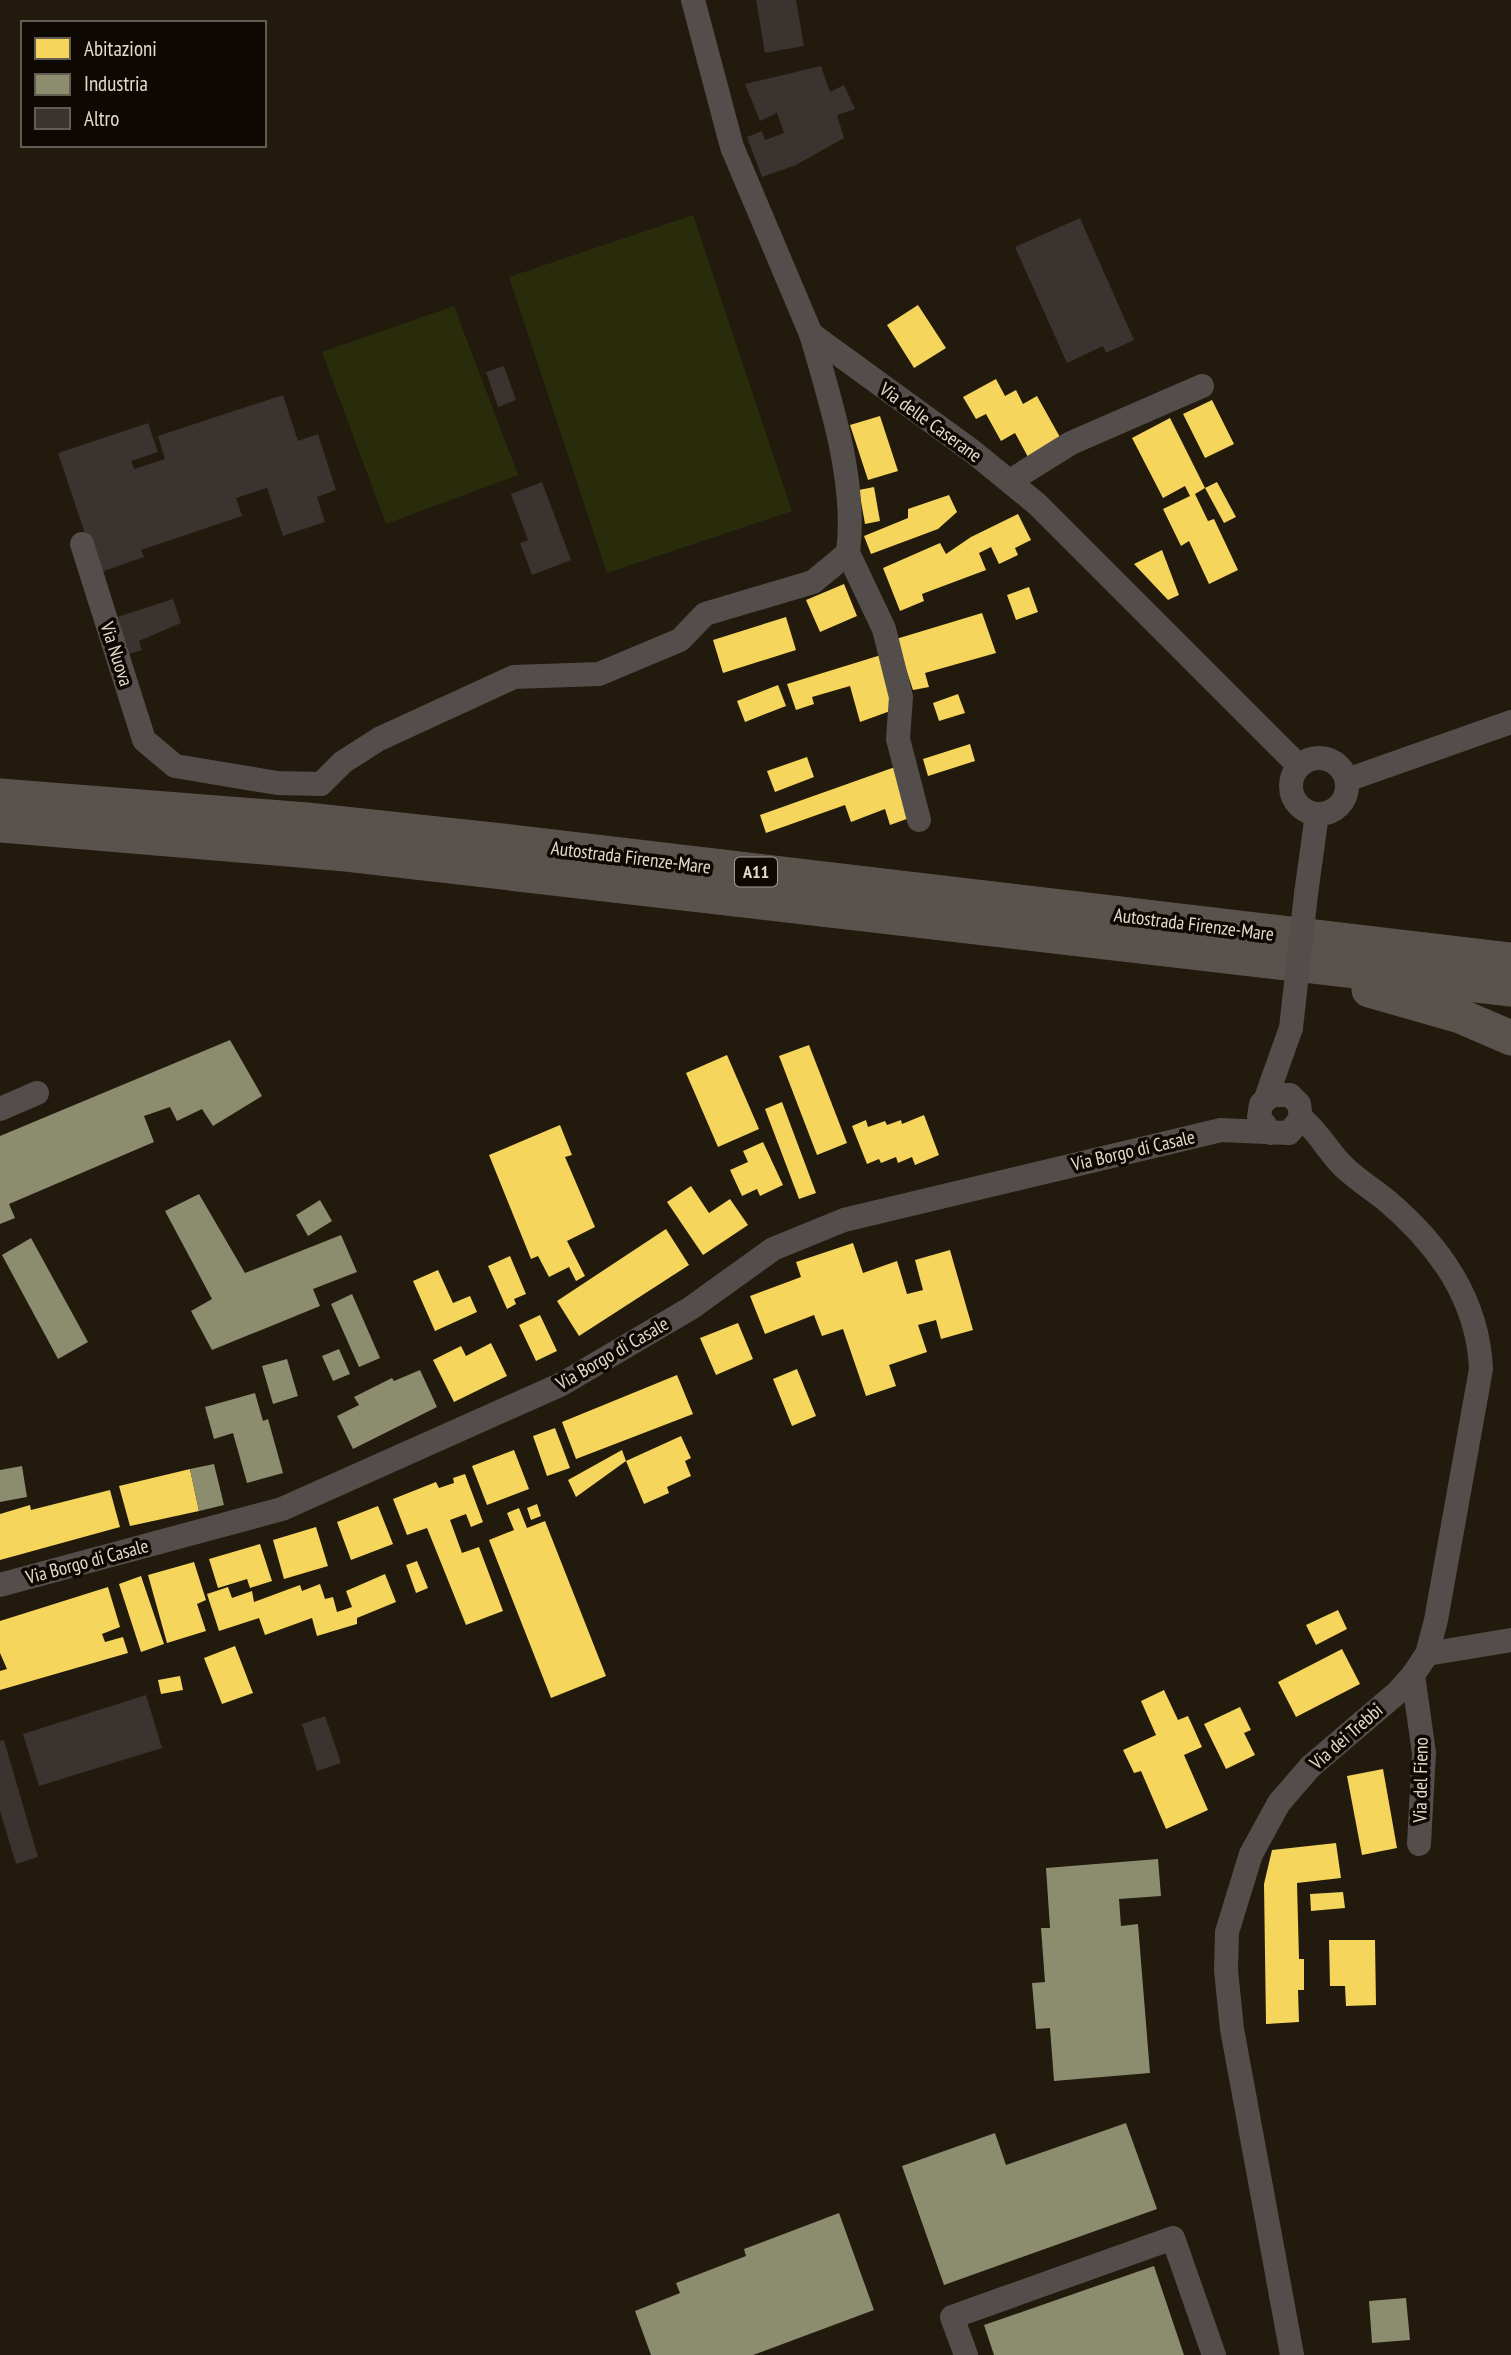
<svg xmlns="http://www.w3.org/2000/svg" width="1511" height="2355" viewBox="0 0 1511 2355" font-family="'PT Sans Narrow',sans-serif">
  <rect width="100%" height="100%" fill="#211a0d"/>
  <g fill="#292c0b">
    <polygon points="693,215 792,511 607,573 509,277"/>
    <polygon points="454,306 518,475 386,524 322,352"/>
  </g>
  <g fill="#f6d55c">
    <polygon points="918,305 946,348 914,368 887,325"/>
    <polygon points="996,379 1005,396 1016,390 1023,404 1037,396 1061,439 1028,457 1015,433 1001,441 986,414 976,419 963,397"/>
    <polygon points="1212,400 1234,444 1205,458 1183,414"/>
    <polygon points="880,416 898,471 868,480 850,425"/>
    <polygon points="1170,418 1205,488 1195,494 1208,521 1214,519 1238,570 1209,584 1189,541 1181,546 1163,509 1190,496 1185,486 1163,498 1132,438"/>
    <polygon points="1217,482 1236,517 1224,523 1205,488"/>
    <polygon points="874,487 880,521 865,524 859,490"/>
    <polygon points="949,495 957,512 938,529 871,554 864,536 908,518 908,509"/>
    <polygon points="1018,514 1031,540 1015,548 1018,555 999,564 991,547 979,553 986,570 922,594 924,601 900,611 883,568 940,543 946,554 971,537"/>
    <polygon points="1162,550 1179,595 1168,600 1134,564"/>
    <polygon points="844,584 857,616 820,632 806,600"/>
    <polygon points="1029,587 1038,612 1016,620 1007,595"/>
    <polygon points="982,613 996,653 925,673 929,687 913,690 896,639"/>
    <polygon points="786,617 796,650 723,673 713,640"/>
    <polygon points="881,655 893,710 860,722 850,686 812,697 814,704 796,710 787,684"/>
    <polygon points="778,685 786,706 745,722 737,701"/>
    <polygon points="958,694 965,713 939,721 933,703"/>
    <polygon points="970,744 975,761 928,776 923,759"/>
    <polygon points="807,757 814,777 775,792 767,771"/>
    <polygon points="895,767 912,817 890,825 885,809 851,822 845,805 766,833 760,815"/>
    <polygon points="809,1045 847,1143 817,1155 779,1056"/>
    <polygon points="727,1055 759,1129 718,1147 686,1073"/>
    <polygon points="782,1102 816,1193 799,1199 765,1109"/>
    <polygon points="924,1115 939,1155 915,1165 912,1157 898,1163 896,1157 881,1163 879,1159 867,1164 852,1126 866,1120 868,1127 885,1121 887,1125 901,1120 902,1124"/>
    <polygon points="560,1125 572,1155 565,1157 595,1227 567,1241 585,1276 576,1281 569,1267 549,1277 538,1256 531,1259 489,1155"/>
    <polygon points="763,1142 783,1185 760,1196 757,1189 742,1196 730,1170 748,1162 743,1151"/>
    <polygon points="691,1186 709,1213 730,1199 748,1225 703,1255 667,1202"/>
    <polygon points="666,1229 689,1265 579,1336 557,1301"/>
    <polygon points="853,1243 863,1273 897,1261 907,1294 923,1290 915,1260 950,1250 973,1330 941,1339 936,1320 918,1325 927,1352 889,1365 896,1386 866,1396 843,1329 822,1336 814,1315 765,1334 750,1296 801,1277 796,1262"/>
    <polygon points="510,1256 526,1294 514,1299 516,1304 507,1309 488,1266"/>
    <polygon points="438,1270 453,1303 470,1296 477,1312 435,1331 413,1281"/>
    <polygon points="540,1315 557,1351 536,1361 519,1325"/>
    <polygon points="738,1323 753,1359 716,1375 700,1338"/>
    <polygon points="491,1343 507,1376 454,1402 433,1360 461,1346 466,1356"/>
    <polygon points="797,1369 816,1416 792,1426 773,1379"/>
    <polygon points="677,1375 693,1414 576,1459 562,1422"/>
    <polygon points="555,1428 570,1468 547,1476 533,1436"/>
    <polygon points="681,1436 691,1458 685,1461 691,1476 667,1487 669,1493 644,1504 626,1461"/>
    <polygon points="514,1450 529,1489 487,1505 472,1466"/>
    <polygon points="622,1450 626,1461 576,1497 568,1480"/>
    <polygon points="190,1469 199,1511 130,1526 119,1486"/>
    <polygon points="465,1474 483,1522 471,1527 466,1514 450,1520 462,1553 479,1547 503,1611 466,1625 427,1528 407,1535 393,1499 436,1482 439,1488 454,1483 453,1478"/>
    <polygon points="110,1490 120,1527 0,1560 0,1514 30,1505 31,1510"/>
    <polygon points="537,1504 541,1516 531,1520 527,1508"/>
    <polygon points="378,1506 393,1544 351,1560 337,1522"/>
    <polygon points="519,1508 527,1528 545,1521 606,1676 551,1698 489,1540 514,1530 507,1513"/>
    <polygon points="316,1527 328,1566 284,1579 273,1540"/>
    <polygon points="260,1544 272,1581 250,1588 247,1579 218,1588 209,1559"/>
    <polygon points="417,1561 428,1588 416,1593 406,1565"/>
    <polygon points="194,1562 206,1600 197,1604 206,1631 167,1643 148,1575"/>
    <polygon points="385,1574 396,1602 357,1618 357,1624 317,1636 312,1618 265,1635 259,1618 219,1631 207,1594 228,1587 232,1598 252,1591 254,1602 300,1585 302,1591 320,1584 325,1599 333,1597 337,1612 352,1607 346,1591"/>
    <polygon points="141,1576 164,1644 141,1652 119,1584"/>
    <polygon points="108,1587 120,1627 102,1634 105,1642 123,1637 128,1653 0,1690 0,1671 7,1669 0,1653 0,1621"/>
    <polygon points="1338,1610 1347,1629 1316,1645 1306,1625"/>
    <polygon points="235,1646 253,1693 222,1704 204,1658"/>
    <polygon points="1342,1649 1360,1684 1296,1717 1278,1682"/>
    <polygon points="180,1676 183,1690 161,1694 158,1680"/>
    <polygon points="1164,1690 1178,1720 1188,1716 1202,1747 1184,1755 1208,1810 1166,1829 1141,1771 1134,1773 1123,1750 1156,1735 1141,1701"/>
    <polygon points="1240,1707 1251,1730 1244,1733 1255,1755 1226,1769 1204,1724"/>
    <polygon points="1383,1769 1397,1848 1362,1855 1347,1776"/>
    <polygon points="1336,1843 1341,1878 1297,1883 1299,1959 1304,1959 1304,1990 1298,1990 1299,2022 1266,2024 1264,1884 1272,1850"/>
    <polygon points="1343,1892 1345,1908 1311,1911 1310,1894"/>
    <polygon points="1329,1940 1375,1940 1376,2005 1346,2006 1345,1986 1330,1986"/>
  </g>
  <g fill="#8c8c6e">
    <polygon points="230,1040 262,1096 213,1126 202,1109 177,1121 170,1107 144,1116 154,1142 9,1204 15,1218 0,1224 0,1136"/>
    <polygon points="199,1194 245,1273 341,1235 357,1272 313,1289 320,1306 212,1350 191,1311 212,1299 165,1211"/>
    <polygon points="320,1200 332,1221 308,1236 296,1215"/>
    <polygon points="31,1238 88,1342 58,1359 2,1255"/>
    <polygon points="352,1294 380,1358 359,1367 331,1304"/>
    <polygon points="339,1349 350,1374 333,1381 322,1356"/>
    <polygon points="287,1359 298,1396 273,1404 262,1366"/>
    <polygon points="420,1370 437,1407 353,1449 337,1416 359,1405 354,1397 392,1378 394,1381"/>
    <polygon points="255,1393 263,1421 268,1419 283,1473 247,1483 233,1433 214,1439 205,1407"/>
    <polygon points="214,1464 224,1505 199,1511 190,1469"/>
    <polygon points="22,1466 27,1497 0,1502 0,1470"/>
    <polygon points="1158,1859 1161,1896 1119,1899 1121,1926 1138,1924 1150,2073 1054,2081 1050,2028 1036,2029 1032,1983 1045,1982 1041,1928 1050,1928 1046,1868"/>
    <polygon points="1126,2123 1157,2209 944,2285 902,2166 995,2133 1006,2165"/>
    <polygon points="839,2213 874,2310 753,2355 651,2355 635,2311 680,2293 676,2283 746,2256 744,2249"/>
    <polygon points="1154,2266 1184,2355 994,2355 984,2325"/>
    <polygon points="1406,2298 1410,2340 1372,2343 1369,2301"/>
  </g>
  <g fill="#3b3330">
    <polygon points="756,0 796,0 804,46 765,53"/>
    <polygon points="821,66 830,92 844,85 855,109 837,115 844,138 796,165 762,177 747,137 762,131 765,140 784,133 777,113 760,121 745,84"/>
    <polygon points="1080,218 1134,340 1106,353 1103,346 1067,363 1015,247"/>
    <polygon points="504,366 516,400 498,407 486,372"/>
    <polygon points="283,395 298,441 318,434 336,490 317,497 325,522 283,536 267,488 236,498 242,516 141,550 144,557 98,573 58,453 148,423 158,452 131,461 134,469 165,459 158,436"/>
    <polygon points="542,482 571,560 532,575 520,543 528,540 511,494"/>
    <polygon points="173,599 181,623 139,641 142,650 123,656 111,619"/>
    <polygon points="146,1695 162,1748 39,1786 23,1734"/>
    <polygon points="325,1716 341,1763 317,1771 302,1724"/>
    <polygon points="4,1740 38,1857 16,1864 0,1811 0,1741"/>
  </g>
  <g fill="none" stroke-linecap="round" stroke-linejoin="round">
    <g stroke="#534e4b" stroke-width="24">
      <polyline points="693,0 732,147 811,334 972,451 1037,504 1299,766"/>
      <polyline points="1010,481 1071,443 1202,386"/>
      <path d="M82 544 144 740 175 766 277 783 321 784 343 762 379 739 514 677 599 674 680 640 705 614 813 582 848 553C857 483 831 402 811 334"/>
      <polyline points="848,553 884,629 901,697 898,739 919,820"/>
      <circle cx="1319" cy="786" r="28"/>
      <polyline points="1347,780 1511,722"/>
      <polyline points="1306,894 1317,814"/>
      <polyline points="1266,1098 1291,1028"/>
      <polyline points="0,1109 37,1093"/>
      <polyline points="0,1585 282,1509 562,1384 691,1308 773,1249 844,1220 1221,1130 1289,1133 1301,1118 1299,1104 1290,1095 1272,1095 1261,1104 1259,1117 1271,1133"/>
      <polyline points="1427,1654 1511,1640"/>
      <polyline points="1413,1675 1424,1753 1419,1844"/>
      <polyline points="966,2355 952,2317 1173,2238 1214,2355"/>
      <path d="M1292 2355 1232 2029 1226 1970 1227 1932 1251 1854 1279 1803 1310 1767 1398 1692 1413 1675 1427 1654 1436 1620 1481 1369C1478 1299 1439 1245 1386 1200 1371 1188 1353 1177 1340 1163 1326 1148 1317 1130 1301 1118"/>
    </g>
    <g stroke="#5a524d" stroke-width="35">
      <polyline points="0,796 307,820 502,841 1511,960"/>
      <polyline points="0,825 346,854 1511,989"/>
      <polyline points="1369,990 1460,1016 1511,1038"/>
    </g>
    <polyline stroke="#534e4b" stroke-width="24" points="1291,1028 1306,894"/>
  </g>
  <g text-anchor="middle" stroke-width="7" stroke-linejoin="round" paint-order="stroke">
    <rect fill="#0d0802" stroke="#a29b8f" stroke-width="2" x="735" y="857.5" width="42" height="29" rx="5"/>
    <g font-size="18" font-weight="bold" fill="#e2dacc">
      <text x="756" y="878">A11</text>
    </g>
    <g font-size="19" fill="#e2dacc" stroke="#0d0802">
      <text transform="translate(931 422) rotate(36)" y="7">Via delle Caserane</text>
      <text transform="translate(117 654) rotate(72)" y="7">Via Nuova</text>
      <text transform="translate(631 857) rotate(7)" y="7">Autostrada Firenze-Mare</text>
      <text transform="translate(1194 924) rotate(7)" y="7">Autostrada Firenze-Mare</text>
      <text transform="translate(1133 1150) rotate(-13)" y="7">Via Borgo di Casale</text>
      <text transform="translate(612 1353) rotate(-30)" y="7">Via Borgo di Casale</text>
      <text transform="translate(87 1561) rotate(-15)" y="7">Via Borgo di Casale</text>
      <text transform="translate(1346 1736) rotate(-41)" y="7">Via dei Trebbi</text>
      <text transform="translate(1420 1780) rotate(-89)" y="7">Via del Fieno</text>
    </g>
  </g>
  <rect x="21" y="21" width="245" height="126" fill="#0d0802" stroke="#625c53" stroke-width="2"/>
  <rect x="35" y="38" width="35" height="21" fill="#f6d55c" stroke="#625c53" stroke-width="2"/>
  <text x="84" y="56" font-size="21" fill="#e2dacc">Abitazioni</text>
  <rect x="35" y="74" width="35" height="21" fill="#8c8c6e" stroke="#625c53" stroke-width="2"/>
  <text x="84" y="91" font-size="21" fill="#e2dacc">Industria</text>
  <rect x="35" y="108" width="35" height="21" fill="#3b3330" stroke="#625c53" stroke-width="2"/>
  <text x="84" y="126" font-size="21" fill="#e2dacc">Altro</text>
</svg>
